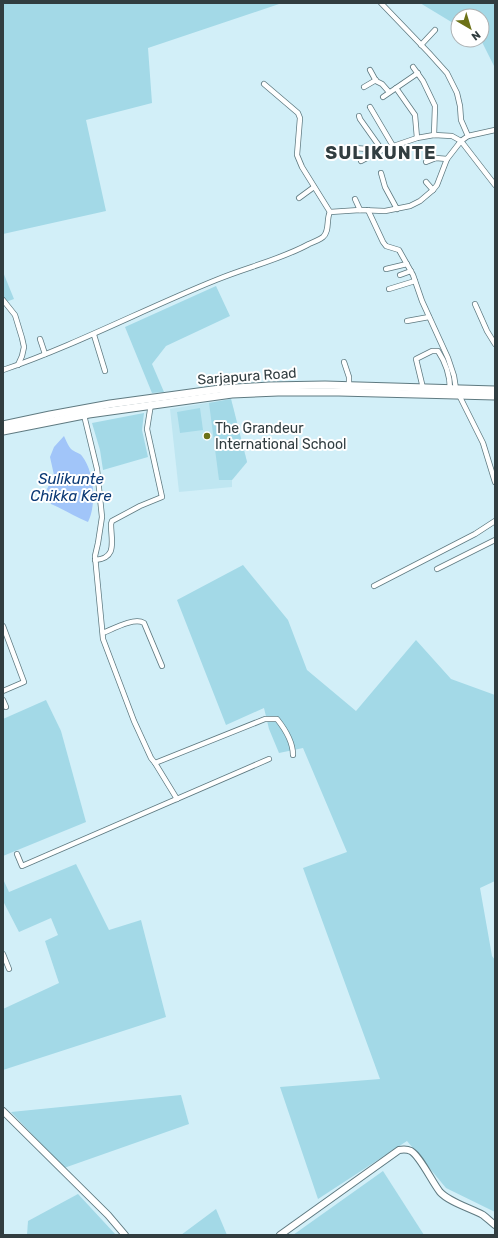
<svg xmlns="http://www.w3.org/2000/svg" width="498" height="1238" viewBox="0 0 498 1238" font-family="Rubik,sans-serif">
  <rect width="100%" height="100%" fill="#d2eff8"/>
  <polygon fill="#bfe6f1" points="231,399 247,462 232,480 232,487 179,492 170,409"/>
  <g fill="#a3d9e7">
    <polygon points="3,3 282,3 148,48 152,103 86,120 106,211 3,234"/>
    <polygon points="420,3 495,3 495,68 481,40 482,40 482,16 458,16 458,26"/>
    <polygon points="3,272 14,299 3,303"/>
    <polygon points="216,286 230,316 166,346 152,364 164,392 152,393 125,327"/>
    <polygon points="231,399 247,462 232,480 219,480 209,403"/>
    <polygon points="200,408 203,430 180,433 177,412"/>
    <polygon points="144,413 142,430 148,457 103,470 100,450 92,423"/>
    <polygon points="243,565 288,620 307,670 356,711 416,640 451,679 495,695 495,881 480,888 492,956 495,960 495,1212 446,1188 407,1141 318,1199 280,1087 380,1079 303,868 347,852 303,748 279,753 269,729 264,708 226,725 177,600"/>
    <polygon points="46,700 61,731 86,822 3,856 3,719"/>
    <polygon points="76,864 109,930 141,920 166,1017 3,1070 3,1009 59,983 45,941 58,935 51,918 19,932 3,901 3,879 9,892"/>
    <polygon points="181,1095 189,1124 64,1168 11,1112"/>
    <polygon points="383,1171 424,1235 293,1235"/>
    <polygon points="78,1194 116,1235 27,1235 28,1221"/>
    <polygon points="216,1209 227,1235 181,1235"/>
  </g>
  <path fill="#a1c5f9" d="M64 436C66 440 69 449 74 451 77 453 80 453 82 456 94 471 97 504 88 522 75 517 63 509 51 504L47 489 54 475 50 457 54 447Z"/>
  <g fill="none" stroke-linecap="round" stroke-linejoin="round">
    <g stroke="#5f7a81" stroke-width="6">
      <g id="street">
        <polyline points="421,45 435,30"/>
        <polyline points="413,67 423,81 435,106 434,135"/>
        <polyline points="370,70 376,81 382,84 389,92"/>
        <polyline points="264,84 298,113 300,118 297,155 302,167 330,212"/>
        <polyline points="364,87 376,80"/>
        <polyline points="396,88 415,115 417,138"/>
        <polyline points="383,97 418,73"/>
        <polyline points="370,107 393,146"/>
        <polyline points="359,116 360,119 382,150 361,161"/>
        <polyline points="468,136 495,130"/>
        <polyline points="354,148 382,150 417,138 434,135 452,136 461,141 495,185"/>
        <polyline points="426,162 436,158 447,159"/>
        <polyline points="381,173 385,187 397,209"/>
        <polyline points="426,182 433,190"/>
        <polyline points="299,198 314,187"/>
        <polyline points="355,199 360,210"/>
        <polyline points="368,210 383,242 386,246 399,250 413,275 422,301 448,358 454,376 456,389 483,443 495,482"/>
        <polyline points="386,269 407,264"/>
        <polyline points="400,275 411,271"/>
        <polyline points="389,289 415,281"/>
        <polyline points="3,300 15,315 22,338 24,347 22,356 18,365"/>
        <polyline points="475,304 487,331 495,344"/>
        <polyline points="407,321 429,317"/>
        <polyline points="94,335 105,371"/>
        <polyline points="40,339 45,354"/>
        <polyline points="344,362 349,377 349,386"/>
        <path d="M3 370C76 345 144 309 216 280 247 267 280 260 309 244 314 242 319 240 323 237 330 231 326 219 330 212L360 210 385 211 410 206 420 201 433 190 437 185 447 159 461 141 468 136 461 120 460 106 457 93 447 73 429 53 381 3"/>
        <path d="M423 388 416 359 432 351H438C446 363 450 375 450 389"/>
        <polyline points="84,415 97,469 102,517 98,543 95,556 103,639 134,721 151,758 155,763 177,799"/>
        <path d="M95 560C118 558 111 541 111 524L112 521 140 506 162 497 147 429 151 404"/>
        <polyline points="437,569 495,540"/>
        <polyline points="374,586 475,534 495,521"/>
        <polyline points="3,626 24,682 3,691"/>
        <path d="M103 633C113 629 134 617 144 623L162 666"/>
        <polyline points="3,700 6,707"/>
        <path d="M155 763 265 719H277C285 729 293 741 293 755"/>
        <polyline points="17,854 22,866 269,759"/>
        <polyline points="3,954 9,969"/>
      </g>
    </g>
    <g stroke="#5f7a81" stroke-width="8">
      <g id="secondary">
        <polyline points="3,1111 108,1215 125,1235"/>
        <path d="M280 1235 399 1150C404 1149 407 1149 411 1151 420 1156 432 1182 440 1192 449 1202 470 1208 483 1215 487 1218 491 1222 495 1225"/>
      </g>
    </g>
    <g stroke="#5f7a81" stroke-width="9">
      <g id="primary">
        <polyline points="3,425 50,415 110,404 220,389 269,386 325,385 495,390"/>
        <polyline points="3,431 89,414 232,394 278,392 339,392 495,396"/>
      </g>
    </g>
    <use href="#street" stroke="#fff" stroke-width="4.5"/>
    <use href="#secondary" stroke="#fff" stroke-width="6"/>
    <use href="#primary" stroke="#fff" stroke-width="7"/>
  </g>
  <circle fill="#6c7117" stroke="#fff" stroke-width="1.5" cx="207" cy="436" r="4"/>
  <g text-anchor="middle" stroke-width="4" stroke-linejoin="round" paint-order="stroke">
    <g font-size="14" fill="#313d40" stroke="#fff">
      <text transform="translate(247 376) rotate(-4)" y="5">Sarjapura Road</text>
    </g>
    <g font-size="14" fill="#313d40" stroke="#fff" text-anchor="start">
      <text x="215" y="433">The Grandeur<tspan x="215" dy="16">International School</tspan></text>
    </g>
    <g font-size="15" font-style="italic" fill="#0b3975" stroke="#fff">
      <text x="71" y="484">Sulikunte<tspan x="71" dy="17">Chikka Kere</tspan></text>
    </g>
    <g font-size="18" font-weight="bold" letter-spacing="1" fill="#313d40" stroke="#fff">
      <text x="381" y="159">SULIKUNTE</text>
    </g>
  </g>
  <rect width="498" height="1238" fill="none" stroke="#313d40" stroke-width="8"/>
  <g transform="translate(470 28) rotate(142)"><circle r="19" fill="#ffffff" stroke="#adb1b3"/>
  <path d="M0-3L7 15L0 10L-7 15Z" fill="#6c7117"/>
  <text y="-6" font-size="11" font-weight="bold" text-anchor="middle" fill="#313d40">N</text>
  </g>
</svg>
